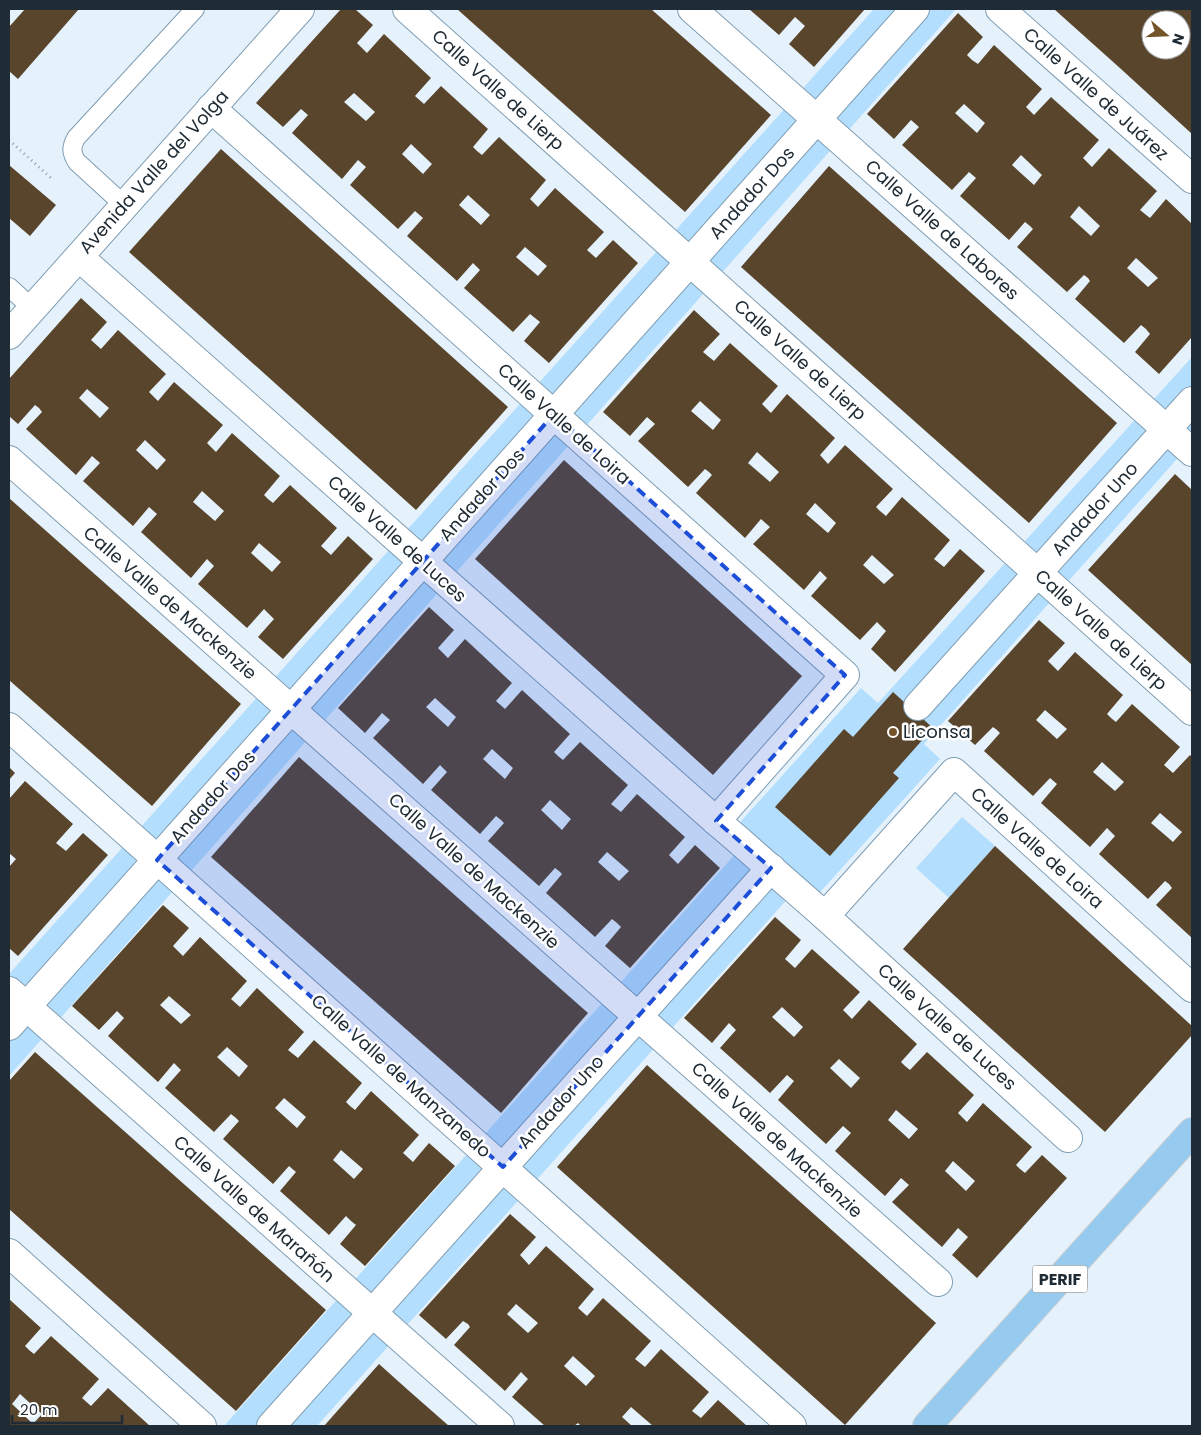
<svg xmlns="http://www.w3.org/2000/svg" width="1201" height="1435" viewBox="0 0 1201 1435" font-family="Poppins,sans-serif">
  <rect width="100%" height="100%" fill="#e5f2fc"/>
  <g fill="#b3defd">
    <polygon points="874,9 956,9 9,1076 9,974"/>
    <polygon points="1192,357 1192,442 924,744 940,759 805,909 790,896 317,1426 224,1426 739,850 726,838 861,688 878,703"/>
    <polygon points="962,817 995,846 949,898 916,868"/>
  </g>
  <g fill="#59442c" fill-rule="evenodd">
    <polygon points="25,9 79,9 18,79 9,71 9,27"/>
    <path d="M341 9H355L373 25 357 43 367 53 384 34 431 78 415 96 424 104 441 86 488 129 473 147 477 151 482 155 499 137 546 180 530 199 538 207 555 188 604 232 587 250 596 258 613 240 638 263 549 363 524 341 540 322 530 314 513 332 464 288 480 270 473 263 457 281 407 236 423 218 415 211 398 229 350 185 366 167 358 160 342 179 292 133 308 115 301 109 283 127 256 103ZM354 93 375 112 366 121 344 102ZM411 144 432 164 423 174 402 154ZM468 195 490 215 481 225 459 205ZM525 247 547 266 538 276 516 257Z"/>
    <polygon points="457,9 651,9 771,115 685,212"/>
    <polygon points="749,9 865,9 814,67 789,44 805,26 795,17 779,35"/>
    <path d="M1054 9H1192V134L1121 69ZM1151 20H1181V50H1151Z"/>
    <path d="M958 13 983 37 967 55 972 60 978 64 994 45 1042 89 1026 107 1034 115 1051 97 1099 140 1083 158 1092 167 1109 148 1157 191 1140 210 1150 218 1166 199 1192 224V337L1159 374 1135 352 1150 334 1146 329 1141 325 1124 343 1075 299 1090 281 1088 278 1084 275 1067 292 1017 247 1033 229 1030 226 1025 222 1009 240 960 196 976 178 969 172 952 190 902 145 919 127 911 120 894 139 867 114ZM964 104 985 123 977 133 955 113ZM1021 155 1042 175 1034 185 1012 165ZM1079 206 1100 226 1091 236 1070 217ZM1136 258 1158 278 1148 287 1127 268Z"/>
    <polygon points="221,149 508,407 416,510 129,252"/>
    <polygon points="9,165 56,205 30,236 9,218"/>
    <polygon points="829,166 1117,423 1029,523 741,267"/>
    <path d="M81 298 107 322 91 340 101 349 118 330 166 374 149 392 158 401 174 382 223 425 207 443 216 452 232 433 280 476 264 495 268 499 273 503 290 485 337 528 321 546 331 555 348 536 373 559 283 659 258 637 274 619 264 609 247 628 198 584 214 566 207 559 191 578 141 532 157 514 149 507 133 526 83 481 100 463 92 456 76 475 26 429 42 412 39 408 35 405 18 424 9 416V379ZM87 389 109 408 100 418 79 398ZM145 440 166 460 157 470 136 450ZM202 491 224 511 215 521 193 502ZM259 543 281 562 272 572 251 553Z"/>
    <path d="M694 310 720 334 703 352 709 357 714 361 730 343 778 386 762 404 771 413 787 394 835 438 820 455 828 464 845 445 893 489 876 507 880 511 886 516 902 497 950 540 934 559 944 567 960 549 985 571 895 672 871 649 886 631 877 622 860 640 811 596 827 578 820 571 804 590 753 544 770 527 761 519 745 538 696 493 712 475 709 472 705 469 688 487 638 441 655 424 647 417 630 436 603 412ZM700 401 721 420 713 430 691 411ZM757 452 779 472 770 482 748 463ZM815 503 836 523 828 533 806 514ZM872 555 894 575 884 584 863 565Z"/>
    <polygon points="564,460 802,676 713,775 475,559"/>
    <polygon points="1175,474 1192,490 1192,665 1088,570"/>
    <polygon points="9,498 241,704 152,806 9,680"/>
    <path d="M429 607 454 630 438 648 448 658 465 639 512 683 496 701 505 709 522 690 570 734 554 752 558 756 563 760 580 742 628 785 611 804 621 812 637 794 685 837 669 855 678 864 695 845 720 868 630 968 605 946 621 927 617 923 612 919 595 937 546 893 562 874 559 871 555 868 539 886 488 841 504 823 501 820 496 816 480 834 431 790 447 772 440 765 423 784 373 738 390 720 382 713 365 733 338 708ZM435 698 456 717 448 727 426 707ZM492 749 513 768 505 779 483 759ZM550 800 571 819 562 830 541 810ZM607 852 629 871 619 881 598 862Z"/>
    <path d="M1039 620 1065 643 1048 661 1058 671 1075 652 1123 695 1107 714 1111 718 1116 722 1132 704 1180 747 1164 765 1173 773 1190 755 1192 757V938L1156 905 1172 888 1169 884 1165 881 1148 899 1099 854 1115 836 1107 828 1090 847 1041 803 1057 784 1050 778 1033 796 984 751 1000 733 997 730 993 727 975 745 948 721ZM1045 710 1067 729 1057 739 1036 720ZM1102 762 1124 782 1115 791 1093 772ZM1160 813 1182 832 1173 842 1151 823Z"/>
    <polygon points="893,692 933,728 893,773 899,778 830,856 775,807 844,729 853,737"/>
    <polygon points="299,757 588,1013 501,1113 211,857"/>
    <polygon points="9,767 15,773 9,780"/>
    <polygon points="25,781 73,824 56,843 66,851 83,833 108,855 18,956 9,948 9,867 16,859 9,853 9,799"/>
    <polygon points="995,846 1192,1026 1192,1035 1105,1132 903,949"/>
    <path d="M163 905 189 928 173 946 183 956 200 937 247 981 231 999 240 1007 257 988 304 1032 288 1050 298 1058 314 1040 362 1083 346 1102 350 1106 355 1110 371 1091 419 1135 403 1153 413 1162 429 1143 455 1166 365 1266 340 1244 356 1225 351 1221 346 1216 329 1235 280 1191 296 1172 289 1166 273 1184 223 1139 239 1121 236 1118 231 1114 214 1132 165 1088 181 1070 174 1063 158 1082 108 1036 124 1018 117 1011 99 1030 72 1006ZM169 996 191 1015 181 1024 160 1005ZM227 1047 248 1066 239 1077 217 1057ZM284 1098 306 1117 297 1128 275 1108ZM341 1150 363 1169 354 1179 333 1160Z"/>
    <path d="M775 917 801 940 785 959 795 968 812 949 860 992 843 1010 852 1019 869 1000 917 1044 901 1062 905 1066 910 1070 927 1052 974 1095 958 1113 967 1122 983 1103 1032 1147 1016 1165 1020 1169 1025 1173 1042 1155 1067 1178 977 1278 952 1255 968 1237 958 1228 942 1247 892 1202 909 1185 901 1178 885 1196 835 1151 851 1133 843 1126 826 1144 778 1100 794 1081 787 1075 770 1093 720 1048 736 1030 729 1023 712 1043 684 1018ZM782 1007 803 1027 794 1037 772 1017ZM839 1059 860 1078 851 1088 830 1068ZM896 1110 918 1129 909 1139 888 1120ZM953 1161 975 1181 966 1191 945 1171Z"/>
    <polygon points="35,1052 326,1310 236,1411 9,1209 9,1081"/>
    <polygon points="647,1065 936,1323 845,1425 557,1167"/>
    <path d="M510 1214 536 1237 520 1255 529 1265 546 1246 594 1289 578 1308 587 1316 603 1298 651 1341 635 1359 645 1367 661 1349 709 1392 692 1411 701 1418 718 1400 747 1426H653L631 1407 622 1417 632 1426H581L578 1423 574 1426H545L512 1397 528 1379 521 1372 505 1391 454 1345 470 1327 468 1324 463 1321 446 1339 419 1315ZM516 1304 538 1323 528 1333 507 1314ZM573 1356 595 1376 586 1386 564 1366Z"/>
    <path d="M9 1299 41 1328 25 1346 29 1350 34 1354 51 1336 99 1379 82 1398 91 1406 108 1388 150 1426H9ZM20 1394 42 1414 33 1424 12 1404Z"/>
    <polygon points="379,1364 408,1390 449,1426 324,1426"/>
  </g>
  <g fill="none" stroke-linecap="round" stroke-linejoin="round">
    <g stroke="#7f9db3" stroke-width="20">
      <g id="service">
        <path d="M124 205 77 162C71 153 71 147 76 138L195 9"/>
        <polyline points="9,287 32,308"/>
      </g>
    </g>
    <g stroke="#7f9db3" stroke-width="30">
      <g id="pedestrian">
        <polyline points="918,706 1192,401"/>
        <polyline points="716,821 736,838 825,916"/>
        <polyline points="9,1026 915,9"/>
        <polyline points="271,1426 771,868"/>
      </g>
    </g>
    <g stroke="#7f9db3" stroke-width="30">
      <g id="minor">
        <polyline points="407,9 1192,711"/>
        <polyline points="692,9 1192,452"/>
        <polyline points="1000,9 1192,179"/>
        <polyline points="79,257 716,821 845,675 211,108"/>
        <polyline points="9,335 300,9"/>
        <polyline points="9,460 938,1282"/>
        <polyline points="9,727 792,1426"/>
        <polyline points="9,991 500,1426"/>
        <polyline points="1068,1138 825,916 954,772 1192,988"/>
        <polyline points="9,1253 202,1426"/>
      </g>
    </g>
    <g stroke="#ced1d3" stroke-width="30">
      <polyline id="trunk" points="927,1426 1192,1132"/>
    </g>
    <polyline stroke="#939fa9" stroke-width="3" stroke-dasharray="1 4" stroke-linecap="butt" points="9,140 51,178"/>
    <use href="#service" stroke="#fff" stroke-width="18"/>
    <use href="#pedestrian" stroke="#fff" stroke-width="28"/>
    <use href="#minor" stroke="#fff" stroke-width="28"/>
    <use href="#trunk" stroke="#96caee" stroke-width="28"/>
  </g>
  <path fill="#1d4ed8" fill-opacity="0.2" stroke="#1d4ed8" stroke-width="4" stroke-dasharray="10 6" stroke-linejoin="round" d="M554 414 845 675 716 821 771 868 503 1167 157 860Z"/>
  <circle fill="#735329" stroke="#fff" stroke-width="2" cx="893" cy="732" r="5"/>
  <g text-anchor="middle" stroke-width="5" stroke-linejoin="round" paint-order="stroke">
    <rect fill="#fff" stroke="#636b72" stroke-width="1" x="1032.5" y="1265.5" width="55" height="27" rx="4"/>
    <g font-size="16" font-weight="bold" fill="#202c35">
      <text x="1060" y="1285">PERIF</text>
    </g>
    <g font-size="18" fill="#202c35" stroke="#fff">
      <text transform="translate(498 90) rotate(42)" y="6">Calle Valle de Lierp</text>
      <text transform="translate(1096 94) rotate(42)" y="6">Calle Valle de Juárez</text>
      <text transform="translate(154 172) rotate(-48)" y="6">Avenida Valle del Volga</text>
      <text transform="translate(752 193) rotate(-48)" y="6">Andador Dos</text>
      <text transform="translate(942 230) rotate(42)" y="6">Calle Valle de Labores</text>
      <text transform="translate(800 360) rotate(42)" y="6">Calle Valle de Lierp</text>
      <text transform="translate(564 424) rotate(42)" y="6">Calle Valle de Loira</text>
      <text transform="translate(482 495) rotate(-48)" y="6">Andador Dos</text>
      <text transform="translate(1095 509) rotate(-48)" y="6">Andador Uno</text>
      <text transform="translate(397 539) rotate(42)" y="6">Calle Valle de Luces</text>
      <text transform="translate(170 603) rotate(41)" y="6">Calle Valle de Mackenzie</text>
      <text transform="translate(1101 630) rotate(42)" y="6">Calle Valle de Lierp</text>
      <text transform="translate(213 797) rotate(-48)" y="6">Andador Dos</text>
      <text transform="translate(1037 848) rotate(42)" y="6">Calle Valle de Loira</text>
      <text transform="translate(474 871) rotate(42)" y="6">Calle Valle de Mackenzie</text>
      <text transform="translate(947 1027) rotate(42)" y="6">Calle Valle de Luces</text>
      <text transform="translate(401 1076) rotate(42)" y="6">Calle Valle de Manzanedo</text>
      <text transform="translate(561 1102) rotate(-48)" y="6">Andador Uno</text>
      <text transform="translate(777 1140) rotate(42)" y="6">Calle Valle de Mackenzie</text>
      <text transform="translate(254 1209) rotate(42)" y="6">Calle Valle de Marañón</text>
    </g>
    <g font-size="18" fill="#202c35" stroke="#fff" text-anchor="start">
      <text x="903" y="738">Liconsa</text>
    </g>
  </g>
  <rect width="1201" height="1435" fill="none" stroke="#202c35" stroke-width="20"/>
  <g transform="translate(1166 35) rotate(109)"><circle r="24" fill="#ffffff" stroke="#a6abae"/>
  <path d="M0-4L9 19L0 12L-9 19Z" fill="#735329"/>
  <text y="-8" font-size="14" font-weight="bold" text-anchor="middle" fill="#202c35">N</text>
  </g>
  <path d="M12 1415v8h110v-8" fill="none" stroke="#202c35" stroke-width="2.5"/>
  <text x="20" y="1415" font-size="15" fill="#202c35" stroke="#ffffff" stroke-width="4" paint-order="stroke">20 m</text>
</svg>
